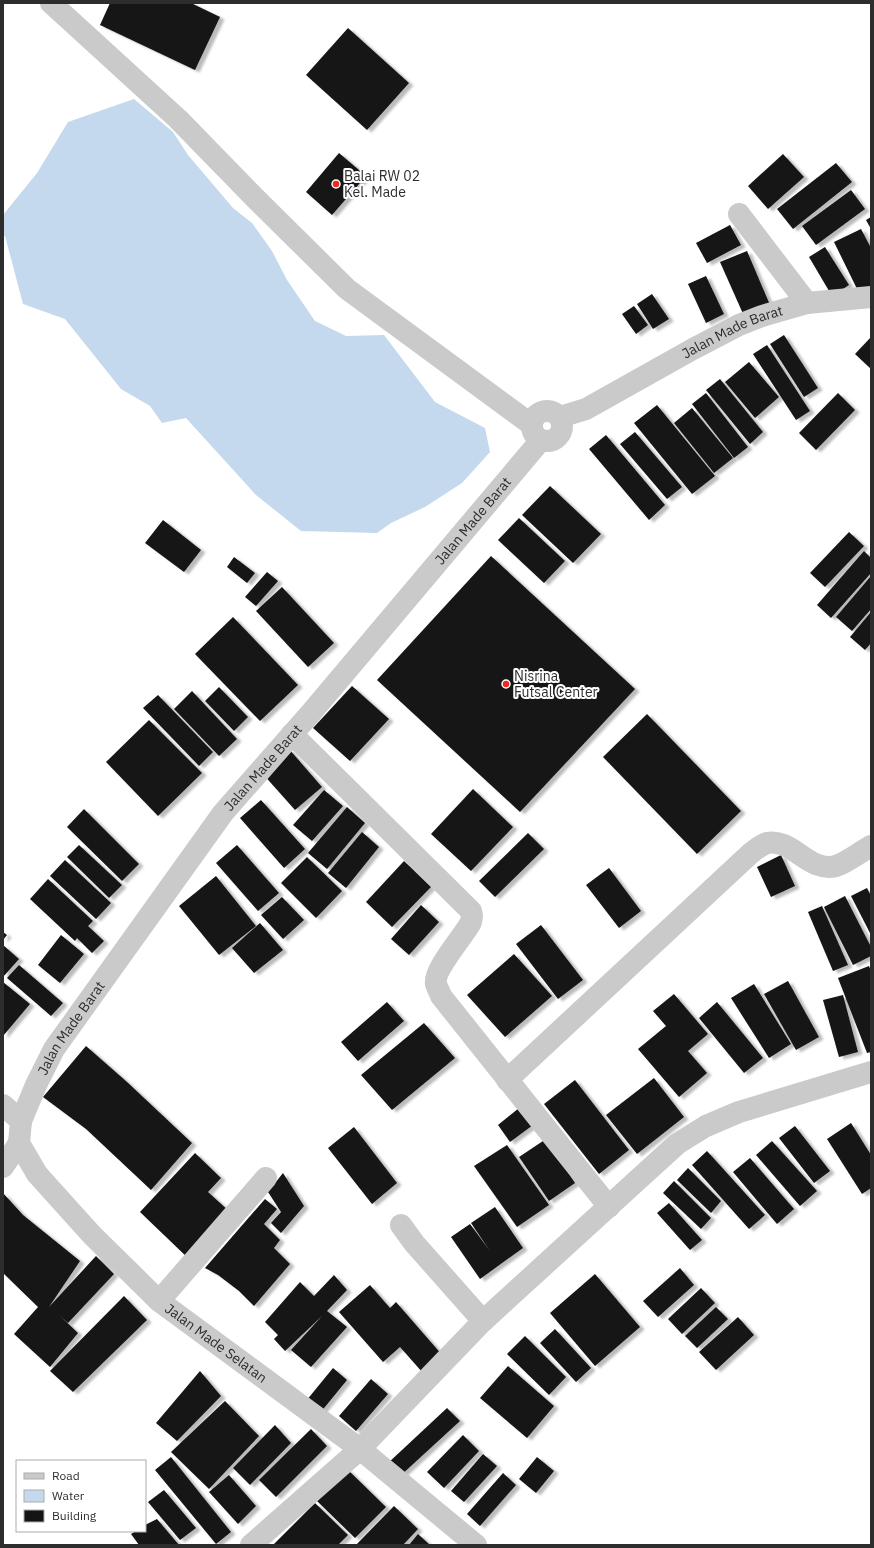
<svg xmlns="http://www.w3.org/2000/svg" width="874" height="1548" viewBox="0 0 874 1548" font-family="'IBM Plex Sans',sans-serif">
  <defs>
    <filter id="shadow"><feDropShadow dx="4.5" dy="2.5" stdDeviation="1" flood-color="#0004"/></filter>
  </defs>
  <rect width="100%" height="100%" fill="#fff"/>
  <polygon fill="#c4d9ed" points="134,99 173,132 188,155 233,208 252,223 272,251 287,280 315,321 346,336 384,335 435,402 485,428 490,452 462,483 425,507 391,523 377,533 301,531 256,495 186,418 162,423 150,406 121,389 65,319 23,304 5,236 3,235 3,215 37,173 68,122"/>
  <g fill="#141414" filter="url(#shadow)">
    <polygon points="110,3 191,3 220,17 195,70 100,25"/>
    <polygon points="348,28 409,83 367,130 306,75"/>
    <polygon points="339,153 366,176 332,215 306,192"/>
    <polygon points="783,154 804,177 768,209 748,186"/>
    <polygon points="836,163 852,182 793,229 777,209"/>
    <polygon points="851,190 865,209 816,245 802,226"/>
    <polygon points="871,217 871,229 866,220"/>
    <polygon points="730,225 741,245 707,263 696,243"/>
    <polygon points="861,229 871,248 871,290 860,295 834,242"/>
    <polygon points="825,247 849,285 832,296 809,257"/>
    <polygon points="747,251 770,305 744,316 720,262"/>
    <polygon points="706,276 724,314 706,323 688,284"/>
    <polygon points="652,294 669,319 653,329 637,304"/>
    <polygon points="634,306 648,325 636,334 622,314"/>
    <polygon points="784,335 818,388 804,397 770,344"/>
    <polygon points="871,337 871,369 855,354"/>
    <polygon points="767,345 810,411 796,420 753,354"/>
    <polygon points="749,362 779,397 755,418 725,382"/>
    <polygon points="720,379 763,432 750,444 706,390"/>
    <polygon points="706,393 748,447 734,458 692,404"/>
    <polygon points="838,393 855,410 816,450 799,433"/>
    <polygon points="657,405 715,476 692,494 634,423"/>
    <polygon points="692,408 733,458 714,473 674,423"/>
    <polygon points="635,432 682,487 667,499 620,444"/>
    <polygon points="606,435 665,505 649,520 589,449"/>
    <polygon points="550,486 601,534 573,563 522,515"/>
    <polygon points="519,518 565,561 544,583 498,540"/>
    <polygon points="163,520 201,550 184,572 145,543"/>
    <polygon points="849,532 864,546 825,587 810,573"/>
    <polygon points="864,551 871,558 871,573 831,618 817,605"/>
    <polygon points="491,556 635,689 520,812 377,680"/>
    <polygon points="234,557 255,573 247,583 227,567"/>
    <polygon points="267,572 278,581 256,606 245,597"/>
    <polygon points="871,576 871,609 852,631 836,617"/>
    <polygon points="282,587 334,643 308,667 256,611"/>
    <polygon points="871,612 871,643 865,650 850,637"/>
    <polygon points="233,617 298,685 260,721 195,654"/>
    <polygon points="352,686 389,719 350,761 313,728"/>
    <polygon points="219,687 248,717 234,731 205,701"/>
    <polygon points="192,691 237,739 219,756 174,709"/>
    <polygon points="158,695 213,752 199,766 143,708"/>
    <polygon points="647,714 741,811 697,854 603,757"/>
    <polygon points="149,720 202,773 158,816 106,762"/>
    <polygon points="289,749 322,787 295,810 262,773"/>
    <polygon points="473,789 513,827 471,871 431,834"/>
    <polygon points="324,790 343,806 312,841 293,825"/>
    <polygon points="261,800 305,849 284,868 240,818"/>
    <polygon points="347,807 365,823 327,869 308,853"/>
    <polygon points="84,809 139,864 122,881 67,827"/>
    <polygon points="362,832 379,847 346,888 328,873"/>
    <polygon points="528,833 544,849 495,897 479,881"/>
    <polygon points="79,845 122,885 109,898 67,857"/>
    <polygon points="237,845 279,893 258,911 216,863"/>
    <polygon points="781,855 795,886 771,897 757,867"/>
    <polygon points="307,857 342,891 316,918 281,883"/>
    <polygon points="65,860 111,903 96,919 50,876"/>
    <polygon points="404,861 431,887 392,927 366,902"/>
    <polygon points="609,868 641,911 619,928 586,885"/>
    <polygon points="216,876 256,926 219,955 179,906"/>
    <polygon points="48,879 93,921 88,926 104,941 92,953 77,938 75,941 30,899"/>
    <polygon points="867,888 871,896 871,935 851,896"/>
    <polygon points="845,896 871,947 871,956 853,965 824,907"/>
    <polygon points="282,897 304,920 283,939 261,915"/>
    <polygon points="421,905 439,922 409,955 391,939"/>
    <polygon points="822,906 848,965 833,971 808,912"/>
    <polygon points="260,923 283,950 254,973 232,948"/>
    <polygon points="541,925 583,980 558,999 516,944"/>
    <polygon points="3,932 7,935 3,940"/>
    <polygon points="61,935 84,954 60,983 38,965"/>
    <polygon points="3,945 19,959 3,977"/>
    <polygon points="514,954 552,996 505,1037 467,995"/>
    <polygon points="19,965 63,1003 51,1016 7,978"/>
    <polygon points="869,966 871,971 871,1052 867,1053 838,978"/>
    <polygon points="788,981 819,1037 796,1050 764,994"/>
    <polygon points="3,982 30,1004 3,1036"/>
    <polygon points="754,984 791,1044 769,1058 731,998"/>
    <polygon points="674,994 708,1034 688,1051 707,1073 679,1097 638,1049 666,1026 653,1011"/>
    <polygon points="843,995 858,1052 839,1057 823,1000"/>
    <polygon points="387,1002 404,1021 358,1061 341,1042"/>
    <polygon points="717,1002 763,1058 744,1073 699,1018"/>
    <polygon points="424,1023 455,1058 392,1110 361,1075"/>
    <polygon points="86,1046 127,1082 192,1143 151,1190 86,1129 43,1097"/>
    <polygon points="654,1078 684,1117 637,1154 606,1115"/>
    <polygon points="575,1080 629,1150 599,1174 544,1104"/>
    <polygon points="519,1108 533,1125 510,1142 498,1125"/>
    <polygon points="851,1123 871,1155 871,1188 862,1194 827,1139"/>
    <polygon points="795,1126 830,1171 814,1183 779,1138"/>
    <polygon points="354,1127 397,1183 372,1204 328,1148"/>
    <polygon points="546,1139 575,1183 549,1201 519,1157"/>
    <polygon points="772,1141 817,1191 800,1206 756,1155"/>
    <polygon points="507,1145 549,1205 517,1227 474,1166"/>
    <polygon points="707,1151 765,1215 749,1229 692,1165"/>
    <polygon points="195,1153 221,1178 208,1192 230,1212 189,1259 140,1212"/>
    <polygon points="750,1158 794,1209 777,1224 733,1172"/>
    <polygon points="688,1168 721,1201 711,1213 677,1180"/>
    <polygon points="283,1173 304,1206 281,1233 271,1223 281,1212 268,1192"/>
    <polygon points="674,1181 711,1218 701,1229 663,1193"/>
    <polygon points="3,1193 23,1215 80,1261 49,1307 96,1256 114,1274 68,1323 59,1315 78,1333 50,1367 14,1334 38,1307 3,1273"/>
    <polygon points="265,1199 277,1209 264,1224 280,1240 274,1248 290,1264 254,1306 239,1291 218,1275 205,1268"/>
    <polygon points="669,1203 702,1240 690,1250 657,1213"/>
    <polygon points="495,1207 523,1248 480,1279 451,1237 470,1224 490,1251 471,1223"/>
    <polygon points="680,1268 694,1285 658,1317 643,1301"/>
    <polygon points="595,1274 640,1327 595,1366 550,1313"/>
    <polygon points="334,1275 347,1290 327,1311 347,1327 311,1367 291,1350 322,1316 285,1351 274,1339 278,1335 265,1322 300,1282 314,1296"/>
    <polygon points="370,1285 390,1308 396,1302 443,1356 423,1373 400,1347 383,1362 339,1312"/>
    <polygon points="701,1288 715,1303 682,1334 668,1319"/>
    <polygon points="124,1296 147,1320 73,1392 50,1371"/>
    <polygon points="716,1307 728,1319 697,1348 685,1336"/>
    <polygon points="738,1317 754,1335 716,1370 699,1352"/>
    <polygon points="555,1329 591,1368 576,1382 540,1343"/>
    <polygon points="525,1336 566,1377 549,1395 507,1354"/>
    <polygon points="508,1366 554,1406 527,1438 480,1398"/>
    <polygon points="333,1368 347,1380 320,1413 306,1401"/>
    <polygon points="200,1371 221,1396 177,1441 156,1423"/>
    <polygon points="371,1379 388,1394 356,1431 339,1416"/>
    <polygon points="225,1401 259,1436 209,1489 171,1452"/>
    <polygon points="447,1408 460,1421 399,1477 387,1464"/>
    <polygon points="275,1425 291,1443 250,1485 233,1468"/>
    <polygon points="311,1429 327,1446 276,1497 259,1480"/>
    <polygon points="463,1435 479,1451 444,1488 427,1472"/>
    <polygon points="483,1454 497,1466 464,1502 451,1491"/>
    <polygon points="171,1457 231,1532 216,1544 155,1470"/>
    <polygon points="537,1457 554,1471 536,1493 519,1479"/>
    <polygon points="347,1469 386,1507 355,1538 317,1501"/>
    <polygon points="503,1473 516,1485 480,1526 467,1514"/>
    <polygon points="229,1475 256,1506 238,1524 209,1492"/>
    <polygon points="164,1490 196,1528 180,1540 148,1502"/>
    <polygon points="315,1503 348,1535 338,1545 273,1545"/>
    <polygon points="394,1506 418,1529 403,1545 356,1545"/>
    <polygon points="157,1519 179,1545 139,1545 131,1534 136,1531 145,1531 145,1525"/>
    <polygon points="418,1534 430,1545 409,1545"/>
  </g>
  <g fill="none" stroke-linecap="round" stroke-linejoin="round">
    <g stroke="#cacaca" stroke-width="22">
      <polyline points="51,3 178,119 256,199 347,289 532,425"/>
      <polyline points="739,214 807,303"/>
      <circle cx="547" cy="426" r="15"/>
      <path id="s1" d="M560 417 586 409 693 349 739 325 762 316 807 303 871 297"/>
      <path d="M292 734 471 911 472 916 471 922C464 936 433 970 436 984 437 988 440 992 441 996L609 1207"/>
      <path d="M507 1080 751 853C755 850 761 845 767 843 793 838 808 873 836 866 848 862 860 852 871 846"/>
      <path id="s2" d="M3 1105 21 1121 19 1143 37 1174 92 1235 159 1301 360 1449 476 1545"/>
      <path id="s3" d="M21 1121 36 1085 54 1049 223 813 310 714 541 440"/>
      <polyline points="3,1167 19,1143"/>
      <polyline points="401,1225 414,1243 483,1321"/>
      <polyline points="159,1301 266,1178"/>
      <polyline points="251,1545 360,1449 483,1321 677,1144 706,1126 739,1112 871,1072"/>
    </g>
  </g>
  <g fill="#f02923" stroke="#fff" stroke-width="1.5">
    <circle cx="336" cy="184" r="4"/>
    <circle cx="506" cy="684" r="4"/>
  </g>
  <g text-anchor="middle" stroke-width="4" stroke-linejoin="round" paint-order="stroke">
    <g font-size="14" fill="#2d2d2d" stroke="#fff" text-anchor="start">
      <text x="344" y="181">Balai RW 02<tspan x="344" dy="16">Kel. Made</tspan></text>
      <text x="514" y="681">Nisrina<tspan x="514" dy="16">Futsal Center</tspan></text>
    </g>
    <g font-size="14" fill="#2d2d2d" stroke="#fff">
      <text dy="5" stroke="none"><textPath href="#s1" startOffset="193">Jalan Made Barat</textPath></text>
      <text dy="5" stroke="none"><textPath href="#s3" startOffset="754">Jalan Made Barat</textPath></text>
      <text dy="5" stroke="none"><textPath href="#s3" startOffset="430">Jalan Made Barat</textPath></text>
      <text dy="5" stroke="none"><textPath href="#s3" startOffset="106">Jalan Made Barat</textPath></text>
      <text dy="5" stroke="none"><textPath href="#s2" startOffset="329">Jalan Made Selatan</textPath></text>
    </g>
  </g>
  <rect width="874" height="1548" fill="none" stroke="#2d2d2d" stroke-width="8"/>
  <rect x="16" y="1460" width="130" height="72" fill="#ffffff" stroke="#ababab"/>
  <rect x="24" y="1473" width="20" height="6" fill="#cacaca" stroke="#ababab"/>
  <text x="52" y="1480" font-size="12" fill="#2d2d2d">Road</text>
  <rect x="24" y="1490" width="20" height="12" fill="#c4d9ed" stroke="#ababab"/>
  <text x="52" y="1500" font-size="12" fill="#2d2d2d">Water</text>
  <rect x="24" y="1510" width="20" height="12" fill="#141414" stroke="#ababab"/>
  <text x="52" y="1520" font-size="12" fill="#2d2d2d">Building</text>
</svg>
